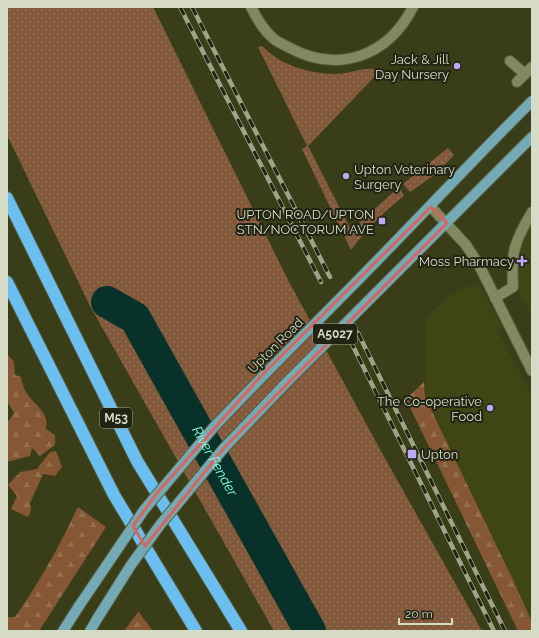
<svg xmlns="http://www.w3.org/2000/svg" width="539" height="638" viewBox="0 0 539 638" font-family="Raleway,sans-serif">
  <defs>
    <pattern id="grass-dots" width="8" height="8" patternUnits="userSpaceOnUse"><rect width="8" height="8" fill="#83593c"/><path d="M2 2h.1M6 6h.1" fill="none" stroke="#947057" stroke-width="1.8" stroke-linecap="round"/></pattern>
    <pattern id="forest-firs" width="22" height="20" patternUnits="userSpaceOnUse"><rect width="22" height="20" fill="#865734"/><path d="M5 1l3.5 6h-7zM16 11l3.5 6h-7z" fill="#966f50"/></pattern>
  </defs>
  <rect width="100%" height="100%" fill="#393e18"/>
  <g fill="#3f4515">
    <polygon points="532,223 532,317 517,288 518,251"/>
    <polygon points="476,283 482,289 503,328 498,331 532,396 532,622 425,397 426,317 448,297"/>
  </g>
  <g fill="url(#grass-dots)">
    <polygon points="7,7 153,7 288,280 382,453 482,631 274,631 90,306 7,135"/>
    <path d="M262 46C282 67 318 77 346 73 357 71 369 66 380 71L308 146 351 230 399 187 404 196C383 212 367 229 351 250L302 149 307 146 258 47Z"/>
    <polygon points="448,148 454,155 437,173 410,192 403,184"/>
  </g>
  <g fill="url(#forest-firs)">
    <path d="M7 354 14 362 15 375 21 377C24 400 41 403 46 419 47 422 46 426 46 429L55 435V445L40 456 32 448 30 456 7 462V423L14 413 7 401Z"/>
    <polygon points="424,382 425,397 514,582 532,622 532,631 518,631 406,399"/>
    <polygon points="56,451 62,467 55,476 43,474 30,503 31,510 28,517 11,509 17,496 8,485 20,472 37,469 50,452"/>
    <path d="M78 507 106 527 39 631H7V617H15C39 583 60 545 78 507Z"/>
    <polygon points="138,611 153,631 124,631 138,612"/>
  </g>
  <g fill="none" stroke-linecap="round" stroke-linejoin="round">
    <path stroke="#083229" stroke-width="32" id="s1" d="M107 302 135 318 310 631"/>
    <g stroke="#575c3b" stroke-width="12">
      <g id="minor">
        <path d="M251 7C256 17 265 32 274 39 279 43 285 45 290 48 339 74 388 56 413 7"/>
        <polyline points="510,61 525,74"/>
        <polyline points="517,82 532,67"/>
        <polyline points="431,207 466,245 479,265 532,371"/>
        <path d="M495 298 513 287C511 252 514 242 532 212"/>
      </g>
    </g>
    <g stroke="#575c3b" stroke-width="12">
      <g id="major">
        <path d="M213 428C262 376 313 326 363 275 420 217 475 158 532 101"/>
        <polyline points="224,448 288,381 532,137"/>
        <polyline points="63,631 79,606"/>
        <polyline points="90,631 97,619"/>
      </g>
    </g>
    <g stroke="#575c3b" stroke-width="14">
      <g id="highway">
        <polyline points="7,198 137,461 241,631"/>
        <polyline points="7,282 114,495 196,631"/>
      </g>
    </g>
    <use href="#minor" stroke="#82885f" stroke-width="10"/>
    <use href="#major" stroke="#74a9b6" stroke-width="10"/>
    <use href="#highway" stroke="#6bbff0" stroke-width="12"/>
    <g stroke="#9fa489" stroke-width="4.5">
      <g id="rail">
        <polyline points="180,7 321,282"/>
        <polyline points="192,7 330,277"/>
        <polyline points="358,333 505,631"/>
        <polyline points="350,340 494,631"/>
      </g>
    </g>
    <use href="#rail" stroke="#212313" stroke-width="3" stroke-dasharray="9" stroke-linecap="butt"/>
    <g stroke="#575c3b" stroke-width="12" stroke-linecap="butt">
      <g id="major-bridge">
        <polyline points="79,606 144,510 213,428"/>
        <polyline points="97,619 131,565 160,525 224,448"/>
      </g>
    </g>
    <use href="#major-bridge" stroke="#74a9b6" stroke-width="10"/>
  </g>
  <path fill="none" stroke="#d6675f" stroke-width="3" stroke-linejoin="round" d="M431 207 447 223 224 448 145 546 133 526 157 493 261 376Z"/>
  <g fill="#bda9f5" stroke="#212313" stroke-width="1.5">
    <circle cx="457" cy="66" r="4"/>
    <circle cx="346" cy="176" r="4"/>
    <rect x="378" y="217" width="8" height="8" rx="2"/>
    <path d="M520 255h4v4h4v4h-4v4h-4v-4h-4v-4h4z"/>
    <circle cx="490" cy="408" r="4"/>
    <rect x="407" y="449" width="10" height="10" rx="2"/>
  </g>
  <g text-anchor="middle" stroke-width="4" stroke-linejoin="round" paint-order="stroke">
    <g fill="#212313" stroke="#a0a490" stroke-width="1">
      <rect x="313" y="324" width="44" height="20" rx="3"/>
      <rect x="100" y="408" width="32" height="20" rx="3"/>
    </g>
    <g font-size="12" font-weight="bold" fill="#d6dbc5">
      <text x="335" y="338">A5027</text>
      <text x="116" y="422">M53</text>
    </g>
    <g font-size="13" fill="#d6dbc5" stroke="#212313" text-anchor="end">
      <text x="449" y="64">Jack &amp; Jill<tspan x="449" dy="15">Day Nursery</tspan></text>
      <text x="354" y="174" text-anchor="start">Upton Veterinary<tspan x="354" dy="15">Surgery</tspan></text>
      <text x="374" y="219">UPTON ROAD/UPTON<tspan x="374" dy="15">STN/NOCTORUM AVE</tspan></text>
      <text x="514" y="266">Moss Pharmacy</text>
      <text x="482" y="406">The Co-operative<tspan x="482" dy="15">Food</tspan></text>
      <text x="421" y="459" text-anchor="start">Upton</text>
    </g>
    <g font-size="13" fill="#d6dbc5" stroke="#212313">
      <text transform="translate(275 345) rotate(-45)" y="5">Upton Road</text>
    </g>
    <g font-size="14" font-style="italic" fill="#8af9dd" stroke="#212313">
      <text dy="5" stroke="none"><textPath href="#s1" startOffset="196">River Fender</textPath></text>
    </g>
  </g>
  <rect width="539" height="638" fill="none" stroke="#d6dbc5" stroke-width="16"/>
  <path d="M399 618v6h53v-6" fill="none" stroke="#d6dbc5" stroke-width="2"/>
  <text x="405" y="618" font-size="12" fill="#d6dbc5" stroke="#212313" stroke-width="3" paint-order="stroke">20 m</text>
</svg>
